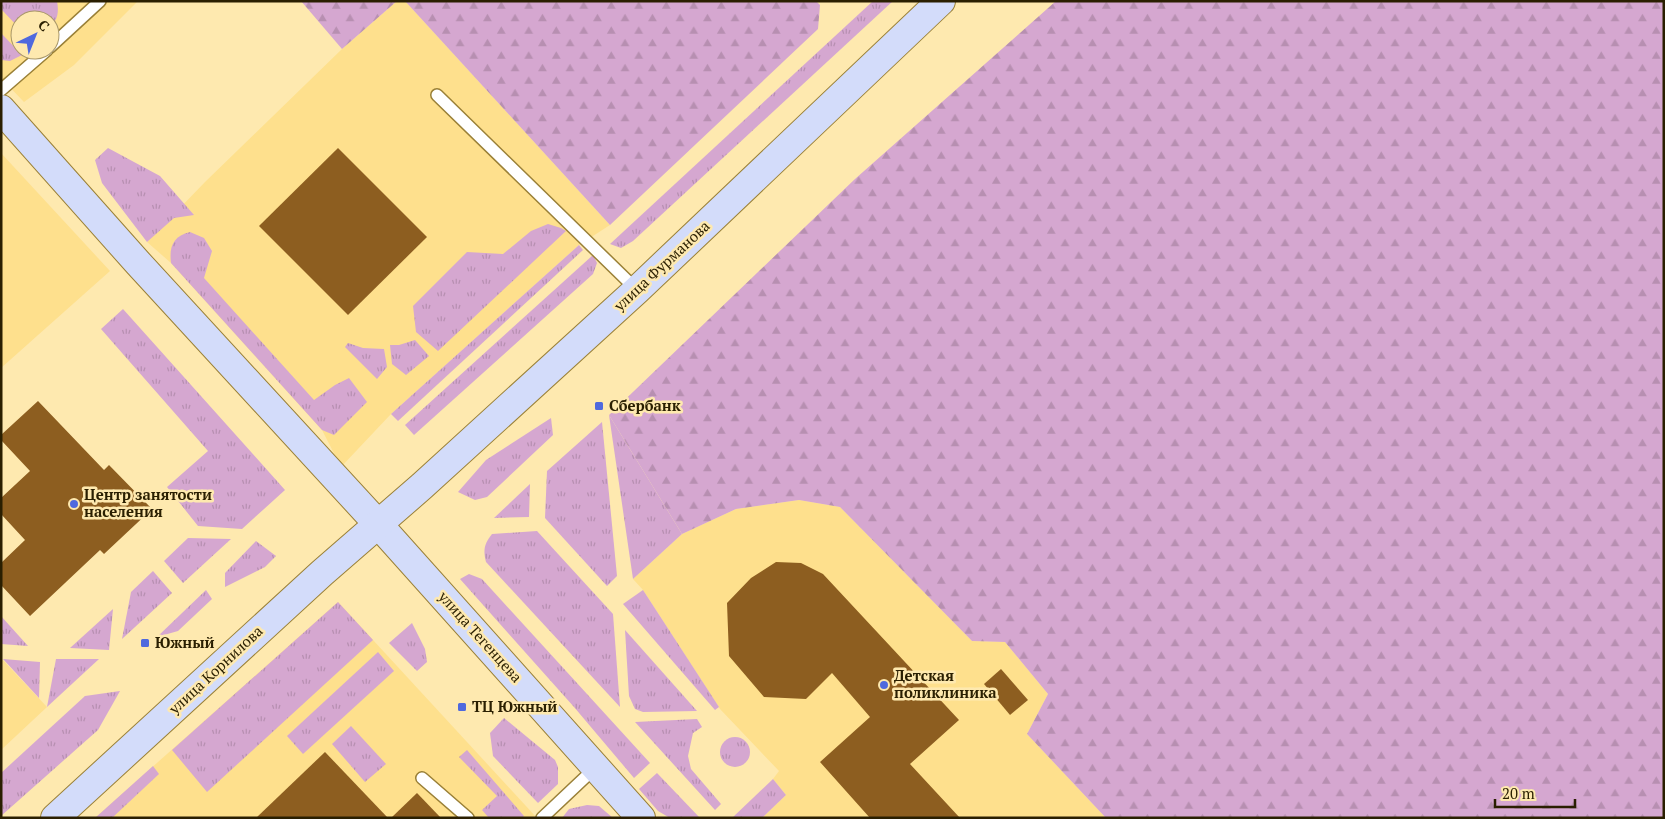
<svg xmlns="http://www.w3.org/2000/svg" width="1665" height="819" viewBox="0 0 1665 819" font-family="'PT Serif',serif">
  <defs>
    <pattern id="grass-tufts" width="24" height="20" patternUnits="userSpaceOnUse" patternTransform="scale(1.25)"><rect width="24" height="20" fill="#d5a7d0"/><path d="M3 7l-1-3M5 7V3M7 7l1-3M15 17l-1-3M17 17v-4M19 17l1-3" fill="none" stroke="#b78fb1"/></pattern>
    <pattern id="forest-firs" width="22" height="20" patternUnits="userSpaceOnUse" patternTransform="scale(1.25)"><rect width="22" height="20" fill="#d5a7d0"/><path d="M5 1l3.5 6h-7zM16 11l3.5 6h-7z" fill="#b78fb1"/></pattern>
  </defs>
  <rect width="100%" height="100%" fill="#fee9af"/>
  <g fill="#fee08d" fill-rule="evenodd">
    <path d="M1 1H138L74 65 24 102 1 78ZM20 20H50V50H20Z"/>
    <polygon points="397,1 405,1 610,225 579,245 391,414 341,467 322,430 171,263 147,242 205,182 342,49"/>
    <polygon points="1,153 110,271 1,368"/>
    <polygon points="799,500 840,507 972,641 1005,642 1048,694 1027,734 1106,818 762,818 786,795 773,779 779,771 720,709 643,590 633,579 682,534 736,509"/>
    <polygon points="338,602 537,818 95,818"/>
    <polygon points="1,658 47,707 1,750"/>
  </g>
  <g fill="url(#grass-tufts)">
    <path d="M1 1H57C59 12 58 20 50 27V20H20V29L1 9Z"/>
    <polygon points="873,1 893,1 633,241 621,248 610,244"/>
    <polygon points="1,33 22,55 10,61 1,60"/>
    <polygon points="108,148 160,176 194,215 174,218 147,242 102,183 95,160"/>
    <polygon points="548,224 561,228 566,231 438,351 416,332 413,306 467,252 503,254 531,231"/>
    <path d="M190 232 204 238 212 251 204 278 314 400 335 385 349 378 367 402 334 435 322 430 171 263C169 247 173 236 190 232Z"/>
    <polygon points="579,245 583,250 398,421 391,414"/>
    <polygon points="593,255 597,263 593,274 414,435 405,425"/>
    <polygon points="123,309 285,490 242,529 198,526 167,487 208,451 101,329"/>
    <polygon points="415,340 429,356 406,375 392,364 390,345 399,345"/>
    <polygon points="348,343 363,348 384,349 387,367 377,379 345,347"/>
    <polygon points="609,415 682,534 633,579"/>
    <polygon points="551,418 553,435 487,497 475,500 458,492 486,460"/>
    <polygon points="602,422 617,576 607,586 545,518 547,471"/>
    <polygon points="530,484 529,517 494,518"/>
    <path d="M537 531 613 614 620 707 486 562C483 550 484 544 492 534Z"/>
    <polygon points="188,538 231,539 183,583 164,561"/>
    <polygon points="256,541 276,556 265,567 225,587 225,573"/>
    <polygon points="153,571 172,593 122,639 131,592"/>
    <polygon points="469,574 482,579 650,763 634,778 574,707 460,579"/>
    <polygon points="206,590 212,599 178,631 157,637"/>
    <polygon points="643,590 719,707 715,710 623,604"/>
    <polygon points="338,602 373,640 207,792 172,750"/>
    <polygon points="113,609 109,650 70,648"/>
    <polygon points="1,616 28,646 1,644"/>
    <polygon points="412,623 425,649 427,662 417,671 389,643"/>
    <polygon points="625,630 697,711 643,712 635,709 629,696"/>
    <polygon points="378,652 394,671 303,754 287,736"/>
    <polygon points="3,659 40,662 39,698"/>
    <polygon points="56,659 99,659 47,707"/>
    <polygon points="120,691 98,730 1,816 1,773 85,696"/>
    <polygon points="504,718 555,760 558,767 558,784 538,803 493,756 490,733"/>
    <polygon points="697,719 702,727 693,733 688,756 691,769 721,804 715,810 635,722"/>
    <polygon points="351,726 386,764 365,782 332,744"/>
    <circle cx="735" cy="752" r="15"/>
    <polygon points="467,750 524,816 522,818 489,818 482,810 497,796 459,757"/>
    <polygon points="153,766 159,774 112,818 95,818"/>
    <polygon points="657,773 700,818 670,818 658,811 639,789"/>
    <polygon points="773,779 786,795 762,818 732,818"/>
    <polygon points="587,805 599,806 613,818 562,818 569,809"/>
  </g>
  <g fill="url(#forest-firs)">
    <polygon points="301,1 397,1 342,49"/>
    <polygon points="405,1 816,1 820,5 818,29 610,225"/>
    <polygon points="1056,1 1664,1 1664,818 1106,818 1027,734 1048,694 1005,642 972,641 840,507 799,500 736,509 682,534 609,415 855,179"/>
  </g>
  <g fill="#8d5e20">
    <polygon points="338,148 427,237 348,315 259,226"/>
    <polygon points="38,401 104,470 109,465 152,509 104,554 100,550 30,616 1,585 1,563 25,540 1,514 1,498 30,471 1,440 1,435"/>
    <polygon points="776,562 801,563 823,574 959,720 910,764 960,818 870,818 820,762 870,717 832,673 806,699 764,697 729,656 727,603 751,578"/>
    <polygon points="1001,669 1028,700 1010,715 984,684"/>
    <polygon points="325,752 388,818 256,818"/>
    <polygon points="417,793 441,818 391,818"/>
  </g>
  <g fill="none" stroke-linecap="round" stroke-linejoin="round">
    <g stroke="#9a8037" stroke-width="14">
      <g id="lane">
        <polyline points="50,47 100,1"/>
        <polyline points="1,90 47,50"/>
        <polyline points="437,95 637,290"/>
        <polyline points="422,778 468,818"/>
        <polyline points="542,818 595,768"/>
      </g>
    </g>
    <g stroke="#9a8037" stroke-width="30">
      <g id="secondary">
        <polyline points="1,109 138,263 378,524 641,818"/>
        <polyline points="55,818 322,573 422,486 637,290 941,1"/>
      </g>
    </g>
    <use href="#lane" stroke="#fff" stroke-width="11"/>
    <use href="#secondary" stroke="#d3dcfa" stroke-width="28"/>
  </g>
  <g fill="#4f69de" stroke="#fee9af" stroke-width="2">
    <rect x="594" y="401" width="10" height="10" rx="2.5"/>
    <circle cx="74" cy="504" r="5"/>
    <rect x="140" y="638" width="10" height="10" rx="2.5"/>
    <circle cx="884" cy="685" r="5"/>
    <rect x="457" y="702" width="10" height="10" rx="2.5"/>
  </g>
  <g text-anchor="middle" stroke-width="5" stroke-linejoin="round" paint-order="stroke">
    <g font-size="15" fill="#2a1f01" stroke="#fee9af">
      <text transform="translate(662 266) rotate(-43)" y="5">улица Фурманова</text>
      <text transform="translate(480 637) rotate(48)" y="5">улица Тегенцева</text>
      <text transform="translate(216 670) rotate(-43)" y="5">улица Корнилова</text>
    </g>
    <g font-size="15" font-weight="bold" fill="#2a1f01" stroke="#fee9af" text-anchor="start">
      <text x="609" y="411">Сбербанк</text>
      <text x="84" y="500">Центр занятости<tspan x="84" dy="17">населения</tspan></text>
      <text x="155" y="648">Южный</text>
      <text x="894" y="681">Детская<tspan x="894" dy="17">поликлиника</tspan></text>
      <text x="472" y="712">ТЦ Южный</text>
    </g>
  </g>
  <rect width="1665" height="819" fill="none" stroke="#2a1f01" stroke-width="5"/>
  <g transform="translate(35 35) rotate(43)"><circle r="24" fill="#fee9af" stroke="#a99869"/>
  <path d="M0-4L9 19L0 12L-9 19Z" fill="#4f69de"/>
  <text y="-8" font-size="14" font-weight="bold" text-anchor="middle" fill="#2a1f01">С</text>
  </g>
  <path d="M1495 799v8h80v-8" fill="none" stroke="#2a1f01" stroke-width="2.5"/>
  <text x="1502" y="799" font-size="15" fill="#2a1f01" stroke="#fee9af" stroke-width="4" paint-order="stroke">20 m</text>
</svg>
